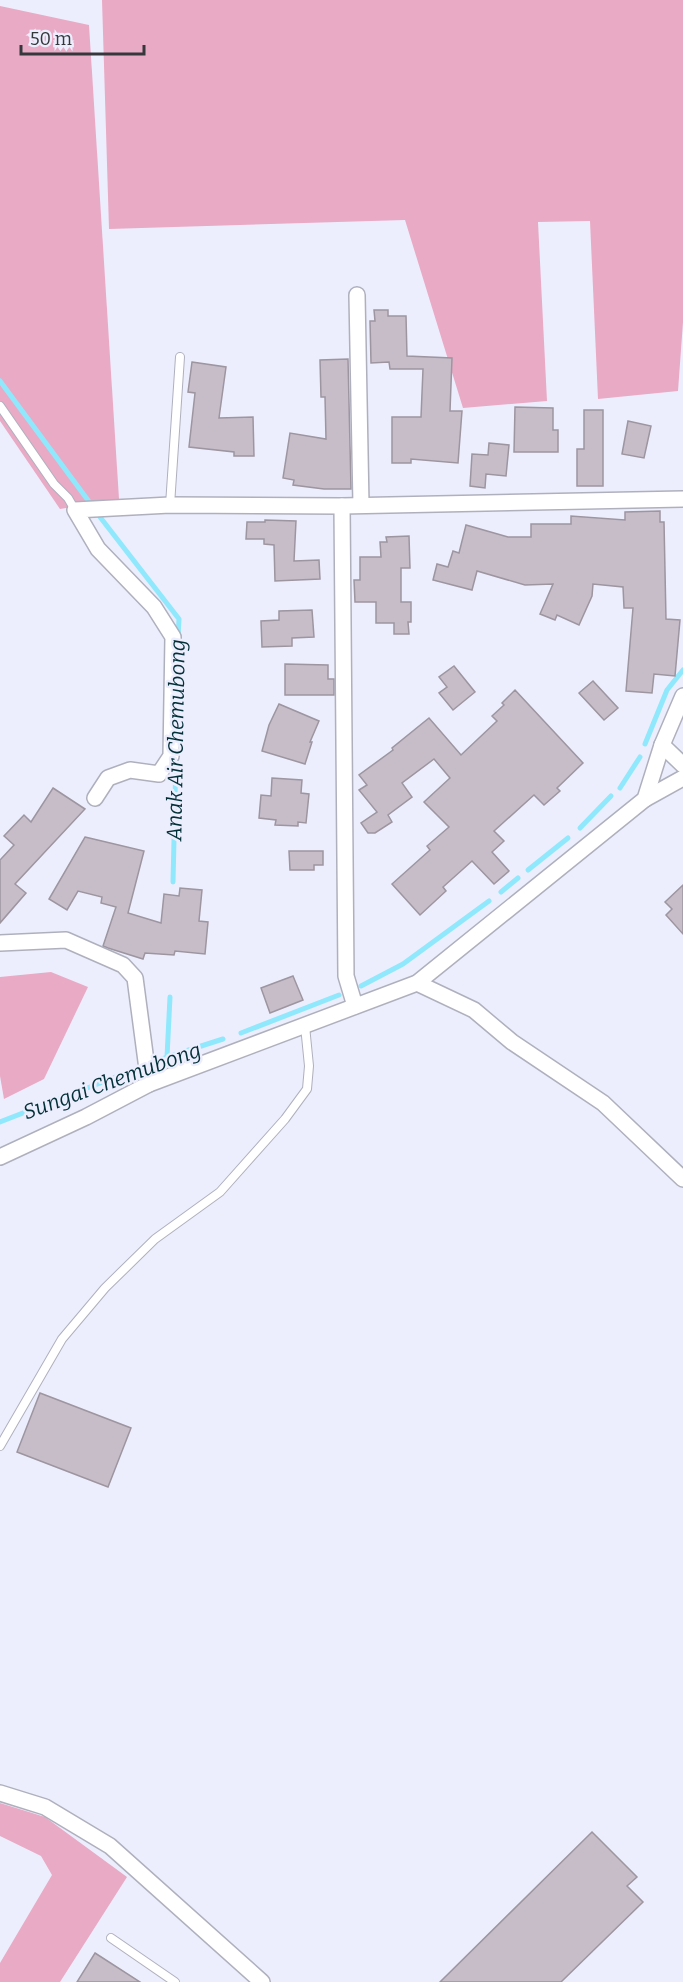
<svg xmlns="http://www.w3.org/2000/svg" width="683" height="1982" viewBox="0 0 683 1982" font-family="Bitter,serif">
  <rect width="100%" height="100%" fill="#edeefd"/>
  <g fill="#e9aac5">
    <polygon points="102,0 683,0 683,322 678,391 598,399 590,221 538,222 547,401 463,408 405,220 109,229"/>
    <polygon points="0,6 89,25 119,499 60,509 0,421"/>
    <polygon points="51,972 88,987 44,1079 4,1099 0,1076 0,977"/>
    <polygon points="0,1803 45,1817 127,1877 60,1982 0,1982 0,1963 52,1875 41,1856 0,1836"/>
  </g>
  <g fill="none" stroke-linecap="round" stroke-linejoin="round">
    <g stroke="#90e8fc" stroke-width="5">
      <polyline points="0,381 90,503"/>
      <polyline points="100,517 179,619 178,639"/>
      <polyline points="645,744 667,690 683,670"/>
      <polyline points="620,788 640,757"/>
      <polyline points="580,828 611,796"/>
      <polyline points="528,870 568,838"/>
      <polyline points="173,882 176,756"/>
      <polyline points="501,892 518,878"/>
      <polyline points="361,986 403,964 489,901"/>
      <polyline points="241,1033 339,995"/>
      <polyline points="167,1057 170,997"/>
      <polyline points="0,1122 167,1057 223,1039"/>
    </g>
  </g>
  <g fill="#c6bdc9" stroke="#9d95a0" stroke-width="1.5">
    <polygon points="374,310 388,310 388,316 406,316 407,356 452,358 450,411 462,411 458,463 411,459 411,463 392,463 392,417 421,417 423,369 390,369 389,362 371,363 370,321 375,321"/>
    <polygon points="348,359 351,489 324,489 293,485 294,480 283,478 290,433 326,439 325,397 321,397 320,360"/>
    <polygon points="192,362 226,367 219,418 253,417 254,456 234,456 234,452 189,447 195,393 188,392"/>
    <polygon points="515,407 553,408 553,430 558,430 558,452 514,452"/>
    <polygon points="584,410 603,410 603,486 577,486 577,449 584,449"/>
    <polygon points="628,421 651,426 644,458 622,454"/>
    <polygon points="489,443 509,445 506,476 486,474 485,488 470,486 472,454 488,455"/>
    <polygon points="660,511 660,522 664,522 666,619 680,620 675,676 654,674 652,693 626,691 633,608 624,608 623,587 593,584 592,596 579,625 557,615 555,620 540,614 553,584 525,585 477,571 472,590 433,580 437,564 448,567 453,551 459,553 466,525 508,537 531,537 531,524 571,524 571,516 625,520 625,512"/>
    <polygon points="265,520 296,521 294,561 319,560 320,579 275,581 274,545 264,544 264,539 246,539 247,522 265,522"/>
    <polygon points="409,536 410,568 401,568 401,602 411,602 411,622 408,622 409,634 394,634 394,623 376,623 376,602 355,602 354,580 360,580 360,557 381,557 380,542 387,542 386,537"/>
    <polygon points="312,610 314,637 292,638 292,646 262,647 261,621 279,620 279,611"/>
    <polygon points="285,664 328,665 328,679 334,679 334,695 285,695"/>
    <polygon points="454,666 475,692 453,710 439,693 447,687 439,677"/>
    <polygon points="593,681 618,708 604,720 579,693"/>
    <polygon points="515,690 583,763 557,788 560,791 544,805 534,795 494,831 504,841 492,852 509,871 494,884 472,861 443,887 446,891 420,915 392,884 430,850 427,846 449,827 424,802 450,778 434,759 402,783 412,797 388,815 392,822 375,833 368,833 361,823 377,812 359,790 367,785 359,775 393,750 392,748 429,718 461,755 497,721 492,716 504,705 502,703"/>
    <polygon points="279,704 319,721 310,742 312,742 305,764 262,751 269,725"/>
    <polygon points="272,778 302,780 301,793 309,794 306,823 298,822 298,826 275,825 276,820 259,818 261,795 271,796"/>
    <polygon points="53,788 85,809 15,884 26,893 0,923 0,860 14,845 4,836 24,815 31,822"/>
    <polygon points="85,837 144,851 128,913 161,923 164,894 179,896 180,888 202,890 199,921 208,922 205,954 175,951 174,955 145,953 143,959 108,948 103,946 116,907 101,903 102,897 78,891 67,910 49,899"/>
    <polygon points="289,851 323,851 323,865 314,865 314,870 290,870"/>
    <polygon points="683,885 683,934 666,915 672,909 665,902"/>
    <polygon points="293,976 303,1000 270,1013 261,988"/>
    <polygon points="40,1393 131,1428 108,1487 17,1452"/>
    <polygon points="592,1832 637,1877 627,1886 643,1902 561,1982 440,1982"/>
    <polygon points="95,1953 140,1982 77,1982"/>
  </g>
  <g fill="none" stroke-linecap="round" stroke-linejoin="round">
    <g stroke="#afb0be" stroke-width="10">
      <g id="lane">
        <polyline points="0,406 54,484 68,498 75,510"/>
        <polyline points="170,505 180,357"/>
        <polyline points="0,1446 62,1339 105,1288 155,1239 220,1192 285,1119 307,1089 309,1066 305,1026"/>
        <polyline points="111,1938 175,1982"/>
      </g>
    </g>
    <g stroke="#afb0be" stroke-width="18">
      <g id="street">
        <polyline points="357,295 361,505"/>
        <polyline points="342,506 346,976 355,1006"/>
        <polyline points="662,745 683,765"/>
        <polyline points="95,798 108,778 130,770 159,774 171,756 173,637 154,607 98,549 75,510 170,505 342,506 683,499"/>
        <polyline points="645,799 683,778"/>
        <polyline points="0,943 66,940 123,965 135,978 149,1084"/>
        <polyline points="417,983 474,1010 512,1042 603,1103 683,1179"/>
        <polyline points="0,1157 86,1117 149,1084 417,983 645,799 662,745 683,696"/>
        <polyline points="0,1793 45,1807 110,1846 262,1982"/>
      </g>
    </g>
    <use href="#lane" stroke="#fff" stroke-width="8"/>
    <use href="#street" stroke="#fff" stroke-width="15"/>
  </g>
  <g text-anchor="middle" stroke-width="5" stroke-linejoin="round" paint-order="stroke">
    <g font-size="21" font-style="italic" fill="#033038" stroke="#edeefd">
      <text transform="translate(176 740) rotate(-89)" y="7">Anak Air Chemubong</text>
      <text transform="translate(112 1081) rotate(-20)" y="7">Sungai Chemubong</text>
    </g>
  </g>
  <path d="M21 45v9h123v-9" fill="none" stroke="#36373c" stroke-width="3"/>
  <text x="30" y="45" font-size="18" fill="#36373c" stroke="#edeefd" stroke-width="4.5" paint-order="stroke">50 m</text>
</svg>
